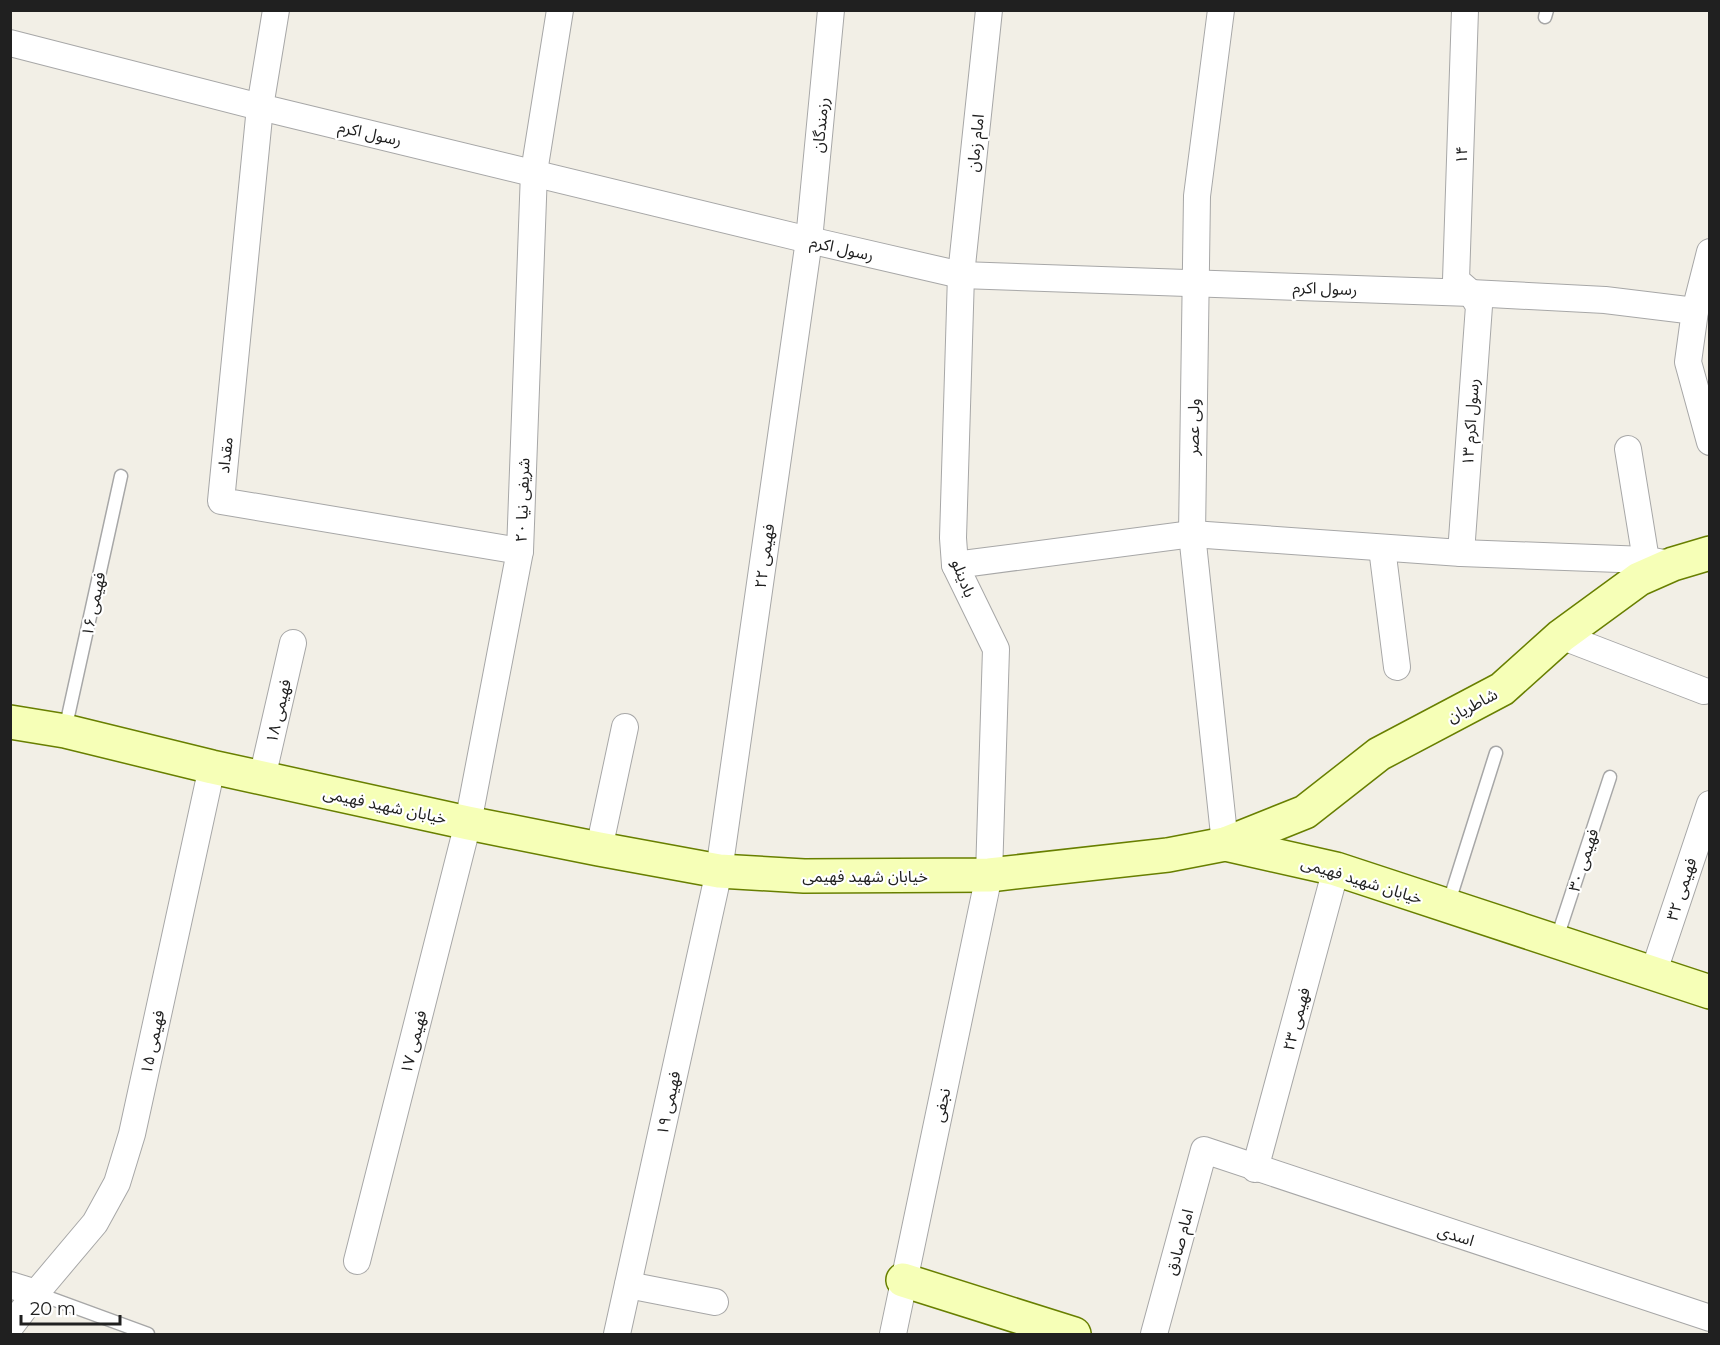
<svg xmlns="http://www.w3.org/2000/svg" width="1720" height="1345" viewBox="0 0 1720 1345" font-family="Montserrat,'Noto Sans Arabic',sans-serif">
  <rect width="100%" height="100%" fill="#f2efe6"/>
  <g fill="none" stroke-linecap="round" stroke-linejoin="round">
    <g stroke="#a7a7a7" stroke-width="15">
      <g id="lane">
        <polyline points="1545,17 1547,10"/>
        <polyline points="65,730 121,476"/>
        <polyline points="1448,905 1496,753"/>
        <polyline points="1556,941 1610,777"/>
        <polyline points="36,1293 148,1334"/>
      </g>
    </g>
    <g stroke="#a7a7a7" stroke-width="28">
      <g id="street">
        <polyline points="276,10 260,107 221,501 520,551"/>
        <polyline points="1221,10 1197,196 1192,534 1225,844"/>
        <polyline points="10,43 260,107 809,240 961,275 1471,293 1605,300 1695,311"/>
        <polyline points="1710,252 1695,311 1688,362 1710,442"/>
        <polyline points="1628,449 1646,560"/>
        <polyline points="1382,548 1397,667"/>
        <polyline points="1461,553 1479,306 1471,293 1456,280 1465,10"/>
        <polyline points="955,565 1192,534 1461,553 1646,560 1673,564"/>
        <polyline points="1561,636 1704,691"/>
        <polyline points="262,778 293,643"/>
        <polyline points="599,849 625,727"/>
        <polyline points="1653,974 1710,804"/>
        <polyline points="1255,1169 1336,869"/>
        <polyline points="357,1261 468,823 520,551 534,172 560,10"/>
        <polyline points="10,1285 36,1293"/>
        <polyline points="628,1285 715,1302"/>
        <polyline points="10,1327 36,1293 95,1223 117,1183 132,1134 212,767"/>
        <polyline points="617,1334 719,871 809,240 831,10"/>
        <polyline points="893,1334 989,875 996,649 955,565 953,538 961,275 989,10"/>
        <polyline points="1154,1334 1204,1150 1710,1318"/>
      </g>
    </g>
    <g stroke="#687f00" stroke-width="36">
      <g id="secondary">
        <polyline points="10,722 65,731 212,767 468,823 599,849 719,871 804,876 989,875 1168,855 1225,844 1336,869 1710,992"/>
        <polyline points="1225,844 1305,812 1379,754 1502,689 1561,636 1639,579 1673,564 1710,553"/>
        <polyline points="903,1280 1074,1334"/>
      </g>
    </g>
    <use href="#lane" stroke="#fff" stroke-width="12"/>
    <use href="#street" stroke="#fff" stroke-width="26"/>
    <use href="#secondary" stroke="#f6ffb7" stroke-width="33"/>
  </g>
  <g text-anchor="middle" stroke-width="4.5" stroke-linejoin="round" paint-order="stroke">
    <g font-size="16" fill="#202020" stroke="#fff">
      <text transform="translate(820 125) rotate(-84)" y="6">رزمندگان</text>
      <text transform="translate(370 133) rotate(13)" y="6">رسول اکرم</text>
      <text transform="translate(975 143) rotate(-84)" y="6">امام زمان</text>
      <text transform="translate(1461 155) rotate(-88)" y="6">۱۴</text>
      <text transform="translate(842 248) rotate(13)" y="6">رسول اکرم</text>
      <text transform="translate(1325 288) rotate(2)" y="6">رسول اکرم</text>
      <text transform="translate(1470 422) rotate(-86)" y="6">رسول اکرم ۱۳</text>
      <text transform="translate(1193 427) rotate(-89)" y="6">ولی عصر</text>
      <text transform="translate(225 455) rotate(-84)" y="6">مقداد</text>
      <text transform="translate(522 500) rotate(-88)" y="6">۲۰ شریفی نیا</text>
      <text transform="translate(764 556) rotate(-82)" y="6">فهیمی ۲۲</text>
      <text transform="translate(964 578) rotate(69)" y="6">بادینلو</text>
      <text transform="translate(93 604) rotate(-78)" y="6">فهیمی ۱۶</text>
      <text transform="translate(1472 705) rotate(-28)" y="6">شاطریان</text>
      <text transform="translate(278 711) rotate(-77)" y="6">فهیمی ۱۸</text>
      <text transform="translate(385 805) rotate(12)" y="6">خیابان شهید فهیمی</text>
      <text transform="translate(1583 860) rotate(-72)" y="6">فهیمی ۳۰</text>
      <text x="865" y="882">خیابان شهید فهیمی</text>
      <text transform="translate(1362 880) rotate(17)" y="6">خیابان شهید فهیمی</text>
      <text transform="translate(1681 889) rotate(-72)" y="6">فهیمی ۳۲</text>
      <text transform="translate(1296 1019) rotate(-75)" y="6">فهیمی ۲۳</text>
      <text transform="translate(152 1042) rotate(-78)" y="6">فهیمی ۱۵</text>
      <text transform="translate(413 1042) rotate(-76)" y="6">فهیمی ۱۷</text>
      <text transform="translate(668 1103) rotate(-78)" y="6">فهیمی ۱۹</text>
      <text transform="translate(941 1105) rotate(-78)" y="6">نجفی</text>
      <text transform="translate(1456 1235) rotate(18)" y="6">اسدی</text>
      <text transform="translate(1179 1242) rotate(-75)" y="6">امام صادق</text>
    </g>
  </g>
  <rect width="1720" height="1345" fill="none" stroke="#202020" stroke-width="24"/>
  <path d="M21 1315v9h99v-9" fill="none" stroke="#202020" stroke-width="3"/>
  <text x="30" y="1315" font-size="18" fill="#202020" stroke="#ffffff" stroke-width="4.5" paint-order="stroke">20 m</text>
</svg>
